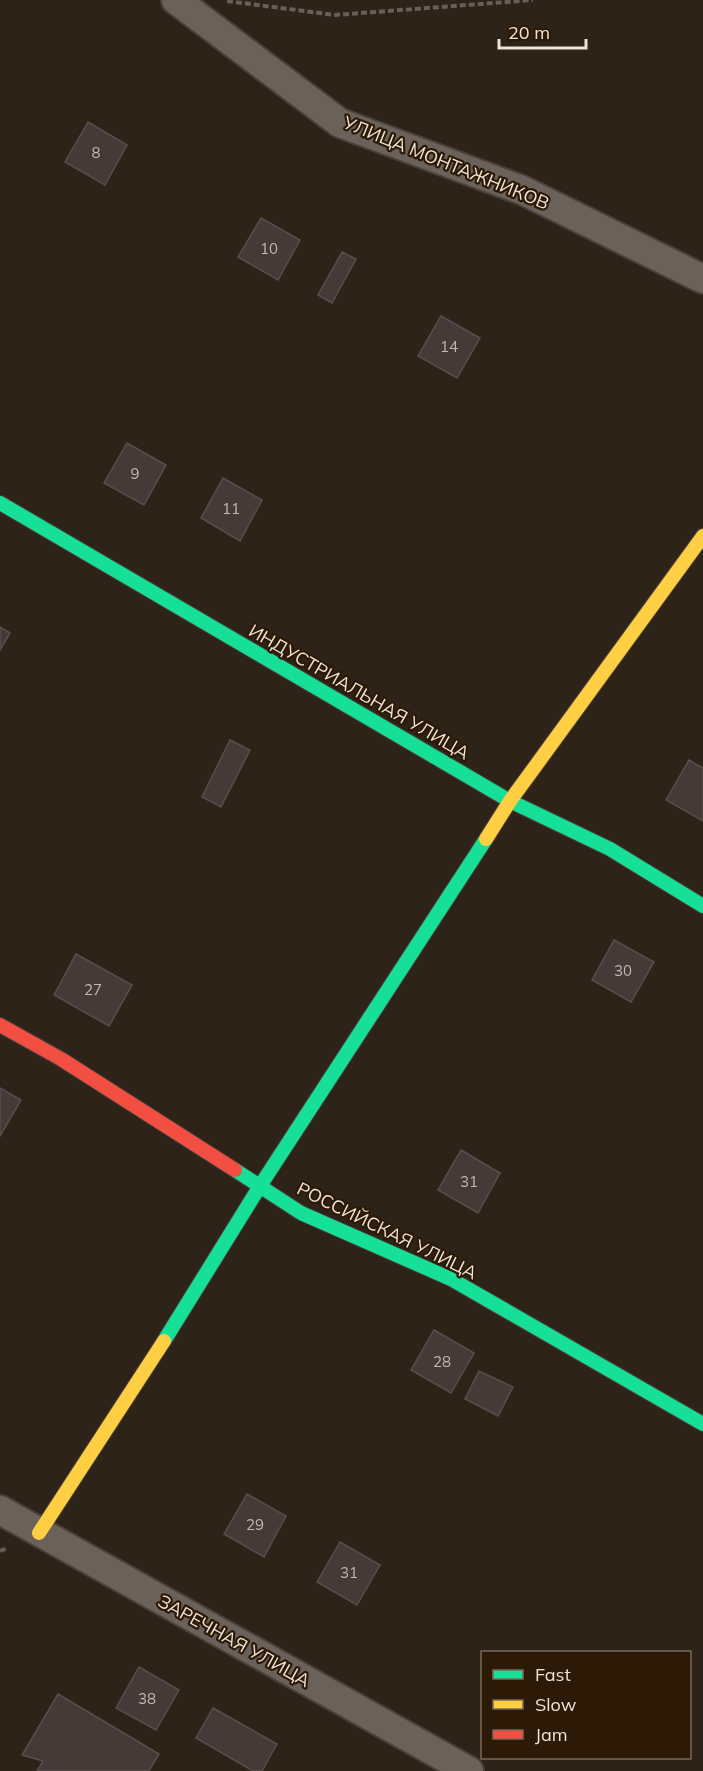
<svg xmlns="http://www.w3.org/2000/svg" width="703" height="1771" viewBox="0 0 703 1771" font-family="Mulish,sans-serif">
  <rect width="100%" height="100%" fill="#2e2319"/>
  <g fill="#453a37" stroke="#594e4c" stroke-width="1.5">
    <polygon points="88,122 127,145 105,185 65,162"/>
    <polygon points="261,218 300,240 278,280 238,257"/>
    <polygon points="342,252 356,259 332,303 318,295"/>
    <polygon points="441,316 480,338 457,378 418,356"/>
    <polygon points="127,443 166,465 144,505 104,483"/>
    <polygon points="223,478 262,500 240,541 201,518"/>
    <polygon points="0,627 10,633 0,650"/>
    <polygon points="230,740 250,750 221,807 202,797"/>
    <polygon points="689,760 703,768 703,821 666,800"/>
    <polygon points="614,940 654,962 631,1002 592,980"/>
    <polygon points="76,954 132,985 109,1026 54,995"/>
    <polygon points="0,1088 21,1100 0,1136"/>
    <polygon points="461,1150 500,1173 478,1213 438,1190"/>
    <polygon points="434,1330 474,1353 451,1393 411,1370"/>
    <polygon points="479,1371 513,1387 498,1416 465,1399"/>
    <polygon points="247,1494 286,1516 264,1557 224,1534"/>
    <polygon points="340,1542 380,1565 357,1605 317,1582"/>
    <polygon points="139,1667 179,1690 156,1730 116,1708"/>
    <polygon points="58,1694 159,1754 149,1771 37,1771 43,1761 22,1755"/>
    <polygon points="213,1708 277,1744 262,1771 253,1771 196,1738"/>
  </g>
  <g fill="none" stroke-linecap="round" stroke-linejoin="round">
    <g stroke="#494038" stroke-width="32">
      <g id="street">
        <polyline points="176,0 340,123 522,190 703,279"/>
        <polyline points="0,1510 469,1771"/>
      </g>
    </g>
    <g stroke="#494038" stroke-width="16">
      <g id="fast">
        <polyline points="0,503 510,801 610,849 703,906"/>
        <polyline points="235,1170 301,1213 451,1279 703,1424"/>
        <polyline points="164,1341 260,1186 486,839"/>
      </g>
    </g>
    <g stroke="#494038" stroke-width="16">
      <g id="slow">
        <polyline points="486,839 510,801 703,536"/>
        <polyline points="39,1533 164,1341"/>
      </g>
    </g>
    <g stroke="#494038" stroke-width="16">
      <polyline id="jam" points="0,1025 61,1059 235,1170"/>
    </g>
    <g stroke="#685f58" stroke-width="4" stroke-dasharray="6 3" stroke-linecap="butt">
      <polyline points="227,1 335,15 533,0"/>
      <polyline points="0,1551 8,1548"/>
    </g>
    <use href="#street" stroke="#6a615a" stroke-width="28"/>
    <use href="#fast" stroke="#16e098" stroke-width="14"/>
    <use href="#slow" stroke="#ffcf43" stroke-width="14"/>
    <use href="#jam" stroke="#f24e42" stroke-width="14"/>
  </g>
  <g text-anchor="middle" stroke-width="4.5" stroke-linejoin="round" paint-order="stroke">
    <g font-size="15" fill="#c4b8ae">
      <text x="96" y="158">8</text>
      <text x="269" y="254">10</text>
      <text x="449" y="352">14</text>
      <text x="135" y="479">9</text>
      <text x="231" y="514">11</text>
      <text x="623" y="976">30</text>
      <text x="93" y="995">27</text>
      <text x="469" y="1187">31</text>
      <text x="442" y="1367">28</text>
      <text x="255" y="1530">29</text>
      <text x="349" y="1578">31</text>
      <text x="147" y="1704">38</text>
    </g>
    <g font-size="18" fill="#efe2d6" stroke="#2c1906">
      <text transform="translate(446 163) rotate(22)" y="6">УЛИЦА МОНТАЖНИКОВ</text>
      <text transform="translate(359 692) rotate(30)" y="6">ИНДУСТРИАЛЬНАЯ УЛИЦА</text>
      <text transform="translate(387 1231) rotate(26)" y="6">РОССИЙСКАЯ УЛИЦА</text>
      <text transform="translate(234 1641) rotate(29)" y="6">ЗАРЕЧНАЯ УЛИЦА</text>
    </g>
  </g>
  <rect x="481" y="1651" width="210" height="108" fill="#2c1906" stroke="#7a6959" stroke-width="1.5"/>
  <rect x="493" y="1670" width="30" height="9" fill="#16e098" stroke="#7a6959" stroke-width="1.5"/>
  <text x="535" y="1681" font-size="18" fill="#efe2d6">Fast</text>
  <rect x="493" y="1700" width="30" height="9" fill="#ffcf43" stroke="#7a6959" stroke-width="1.5"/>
  <text x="535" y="1711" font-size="18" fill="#efe2d6">Slow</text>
  <rect x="493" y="1730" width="30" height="9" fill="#f24e42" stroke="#7a6959" stroke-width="1.5"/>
  <text x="535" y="1741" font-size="18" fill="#efe2d6">Jam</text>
  <path d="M499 39v9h87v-9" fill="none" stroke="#efe2d6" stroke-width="3"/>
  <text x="508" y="39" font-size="18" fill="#efe2d6" stroke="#2c1906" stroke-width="4.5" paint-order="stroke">20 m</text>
</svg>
